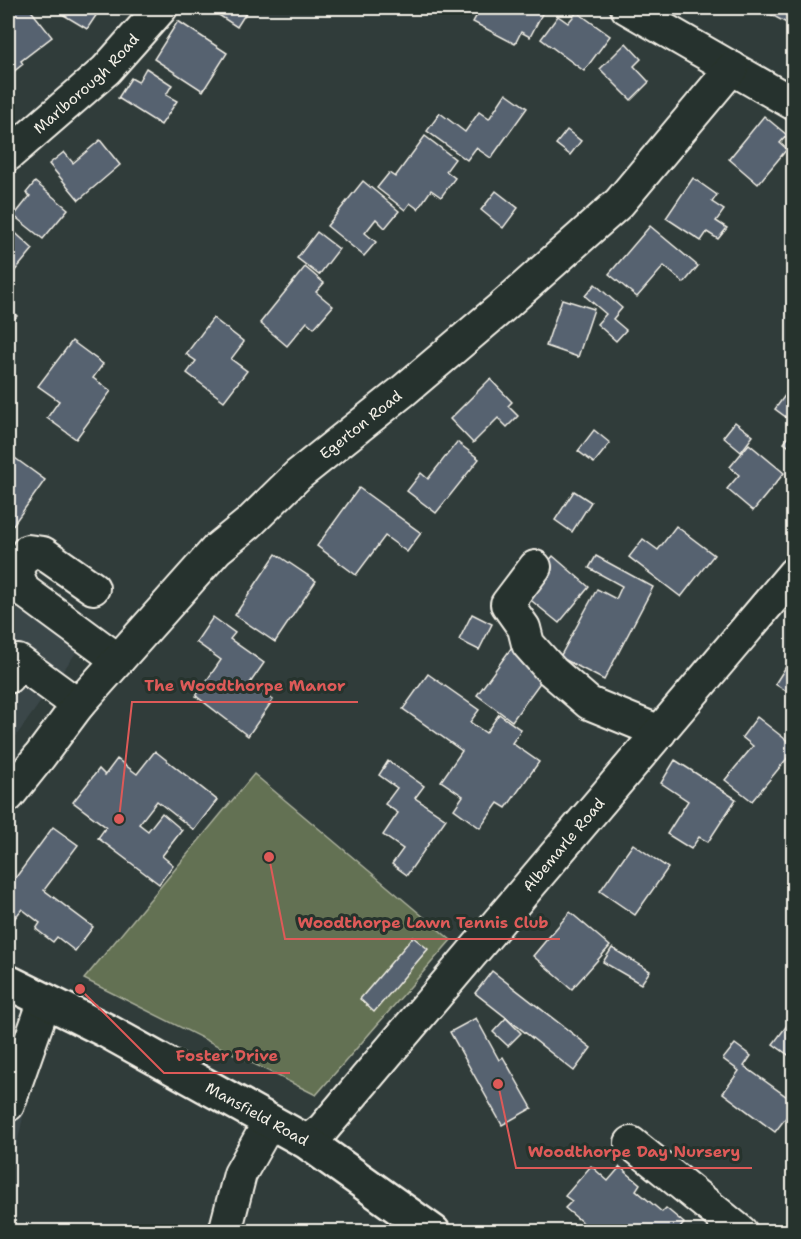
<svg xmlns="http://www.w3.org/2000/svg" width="801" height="1239" viewBox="0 0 801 1239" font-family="'Shantell Sans',sans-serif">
  <rect width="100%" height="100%" fill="#303c3a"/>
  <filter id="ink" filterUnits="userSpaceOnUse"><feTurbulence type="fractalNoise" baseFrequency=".0167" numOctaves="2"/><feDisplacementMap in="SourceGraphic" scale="12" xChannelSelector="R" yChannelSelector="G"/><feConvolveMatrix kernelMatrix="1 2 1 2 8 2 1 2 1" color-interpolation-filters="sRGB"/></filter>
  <g filter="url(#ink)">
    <g fill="#3b474a">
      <polygon points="8,603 78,650 8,747"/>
      <polygon points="8,1027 46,1046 28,1095 8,1184"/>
    </g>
    <polygon fill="#637152" stroke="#acb19d" stroke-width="1.5" points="254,774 451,940 316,1095 84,979"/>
    <g fill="#566270" stroke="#f4f1e8" stroke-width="1.5">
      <polygon points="18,8 29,8 52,37 21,61 23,64 12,73 8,67 8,9 11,13"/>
      <polygon points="52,8 101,8 87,29"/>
      <polygon points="208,8 249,8 237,27"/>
      <polygon points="431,8 455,8 451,16"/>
      <polygon points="481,8 545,8 530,37 521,32 515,44 473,22"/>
      <polygon points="768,8 794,8 794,27 766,12"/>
      <polygon points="577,12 610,36 584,71 541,39 558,16 568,23"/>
      <polygon points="178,21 227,53 203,91 154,59"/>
      <polygon points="626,43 641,59 634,66 649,82 631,100 600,69"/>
      <polygon points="146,68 172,85 166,95 177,101 161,125 118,98 131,78 138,82"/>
      <polygon points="506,93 527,108 491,158 476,148 467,160 427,131 440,113 465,132 479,112 489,119"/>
      <polygon points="764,116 787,135 780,143 787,149 758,184 729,159"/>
      <polygon points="567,130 581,141 570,155 556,144"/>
      <polygon points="425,136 455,159 446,171 455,178 441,197 431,190 418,209 410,203 405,210 377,188 389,173 395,177"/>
      <polygon points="100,140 120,165 79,200 49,164 64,152 73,163"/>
      <polygon points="693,178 717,195 712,202 724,210 716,221 727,228 718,239 707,232 701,241 666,218"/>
      <polygon points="363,181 399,211 385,228 376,219 365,233 376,242 364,256 327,226"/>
      <polygon points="35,182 68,209 43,239 14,216 30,196 26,193"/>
      <polygon points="496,191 518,208 503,228 481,210"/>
      <polygon points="8,226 33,249 8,279"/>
      <polygon points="650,226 698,266 684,283 664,266 637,297 609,274"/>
      <polygon points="317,232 339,249 319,275 297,258"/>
      <polygon points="305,267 324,283 316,292 333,306 314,328 307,322 287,346 260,323"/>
      <polygon points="595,284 622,308 613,319 626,330 616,341 597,324 606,314 585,296"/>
      <polygon points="562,299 594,309 578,357 546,346"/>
      <polygon points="8,307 17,316 9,324 8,322"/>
      <polygon points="213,318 244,342 231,359 247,371 224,401 187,373 196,361 186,354"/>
      <polygon points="72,341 103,364 93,378 111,391 76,439 47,418 59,401 38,386"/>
      <polygon points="490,379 512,402 508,406 518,416 507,427 498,418 473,443 450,419"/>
      <polygon points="794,383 794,423 775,409"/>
      <polygon points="735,422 753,436 741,452 723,437"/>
      <polygon points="594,430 610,443 594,463 578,451"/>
      <polygon points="794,430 794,450 784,443"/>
      <polygon points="457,442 479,459 436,513 407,491 421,473 428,479"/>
      <polygon points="749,444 784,473 753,511 727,489 739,475 730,467"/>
      <polygon points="8,453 45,480 8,532"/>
      <polygon points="359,488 421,533 407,552 385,536 356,575 317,546"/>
      <polygon points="574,491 591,502 572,532 555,520"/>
      <polygon points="676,526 714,555 681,597 629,557 643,539 658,550"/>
      <polygon points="276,554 316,581 275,642 235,615"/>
      <polygon points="553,556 589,587 559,623 522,593"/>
      <polygon points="596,556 653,587 604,680 560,657 597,589 616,599 622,586 589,568"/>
      <polygon points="472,614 492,624 479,650 459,640"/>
      <polygon points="213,617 235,633 230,639 264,663 250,683 273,700 248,736 196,696 221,660 196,642"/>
      <polygon points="512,647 547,673 512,721 477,695"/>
      <polygon points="794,654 794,696 775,684"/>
      <polygon points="428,674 479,710 470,722 486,733 499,714 521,730 512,743 539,762 506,808 498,803 480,828 454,809 463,796 441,781 462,751 403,709"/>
      <polygon points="757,717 794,746 794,750 752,801 725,780 753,746 742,737"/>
      <polygon points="155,751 217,800 194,830 157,801 139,824 148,831 162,813 182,830 162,856 173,865 159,884 98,838 106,827 73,802 99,769 105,775 117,759 137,774"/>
      <polygon points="675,760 736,799 708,842 699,837 691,849 667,834 688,801 661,783"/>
      <polygon points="388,761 424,786 415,798 446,819 407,875 392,864 403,849 383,835 398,813 385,804 397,788 379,775"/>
      <polygon points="53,827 78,845 44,890 93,927 75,951 57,937 53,942 36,929 40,923 22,909 14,919 8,914 8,888"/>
      <polygon points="633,844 668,868 635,915 600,891"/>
      <polygon points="570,912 610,946 572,989 533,956"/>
      <polygon points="413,937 428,949 374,1012 360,999"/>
      <polygon points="612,948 650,971 641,984 603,962"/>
      <polygon points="492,971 591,1048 574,1071 475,993"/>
      <polygon points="794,1016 794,1059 773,1044"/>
      <polygon points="476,1018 499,1060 503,1057 532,1108 502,1125 450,1032"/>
      <polygon points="506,1018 521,1033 508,1046 493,1032"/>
      <polygon points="735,1044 751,1056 744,1066 794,1102 794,1107 775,1132 723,1093 739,1071 723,1059"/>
      <polygon points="591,1166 608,1181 620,1167 640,1184 636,1190 662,1212 666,1208 684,1223 677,1232 604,1232 600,1228 598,1232 594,1232 565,1208 572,1201 565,1196"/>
    </g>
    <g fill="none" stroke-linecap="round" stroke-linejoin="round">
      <g stroke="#f4f1e8" stroke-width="36">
        <g id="minor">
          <polyline points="627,8 794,104"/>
          <path id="s1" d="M8 155 106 70 161 8"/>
          <polyline points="535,567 507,604 524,628 528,644 552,671 589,703 660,732"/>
          <polyline points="93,588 43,553 28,551 16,570 23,590 118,660"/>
          <polyline points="8,677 18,661 78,705"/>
          <path id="s2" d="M8 796 40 756 78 705 217 549 249 523 298 475 402 392 501 308 619 203 732 68"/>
          <polyline points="8,1105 45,1000"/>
          <path id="s3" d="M307 1142 323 1129 794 573"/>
          <polyline points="631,1143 741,1232"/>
          <polyline points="225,1232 240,1174 270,1121"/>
        </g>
      </g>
      <g stroke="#f4f1e8" stroke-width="38">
        <g id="highway">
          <path id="s4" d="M8 982 107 1031 307 1142 433 1232"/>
        </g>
      </g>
      <use href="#minor" stroke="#26332d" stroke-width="32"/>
      <use href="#highway" stroke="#26332d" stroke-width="33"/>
    </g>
  </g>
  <g text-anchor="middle" stroke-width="6" stroke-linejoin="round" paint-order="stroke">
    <g font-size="15" fill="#f4f1e8" stroke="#26332d">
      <text dy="5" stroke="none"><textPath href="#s1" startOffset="106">Marlborough Road</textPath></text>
      <text dy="5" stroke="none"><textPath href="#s2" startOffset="514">Egerton Road</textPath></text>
      <text dy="5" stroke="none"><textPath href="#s3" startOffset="393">Albemarle Road</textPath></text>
      <text dy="5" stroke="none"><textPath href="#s4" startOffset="282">Mansfield Road</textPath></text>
    </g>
  </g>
  <path fill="none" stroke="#de5a58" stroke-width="2" d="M119 819L132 702H358M269 857L285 939H560M80 989L164 1073H290M498 1084L516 1168H752"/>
  <g fill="#de5a58" stroke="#26332d" stroke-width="2">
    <circle cx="119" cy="819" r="6"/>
    <circle cx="269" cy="857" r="6"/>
    <circle cx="80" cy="989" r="6"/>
    <circle cx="498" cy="1084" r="6"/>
  </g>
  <g font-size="16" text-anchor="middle" font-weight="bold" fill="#de5a58" stroke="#26332d" stroke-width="6" stroke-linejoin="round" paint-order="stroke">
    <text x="245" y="691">The Woodthorpe Manor</text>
    <text x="423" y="928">Woodthorpe Lawn Tennis Club</text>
    <text x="227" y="1061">Foster Drive</text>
    <text x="634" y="1157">Woodthorpe Day Nursery</text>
  </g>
  <rect width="801" height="1239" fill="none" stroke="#26332d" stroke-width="30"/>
  <rect x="15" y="15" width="771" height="1209" fill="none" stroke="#f4f1e8" stroke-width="2" filter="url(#ink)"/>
</svg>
